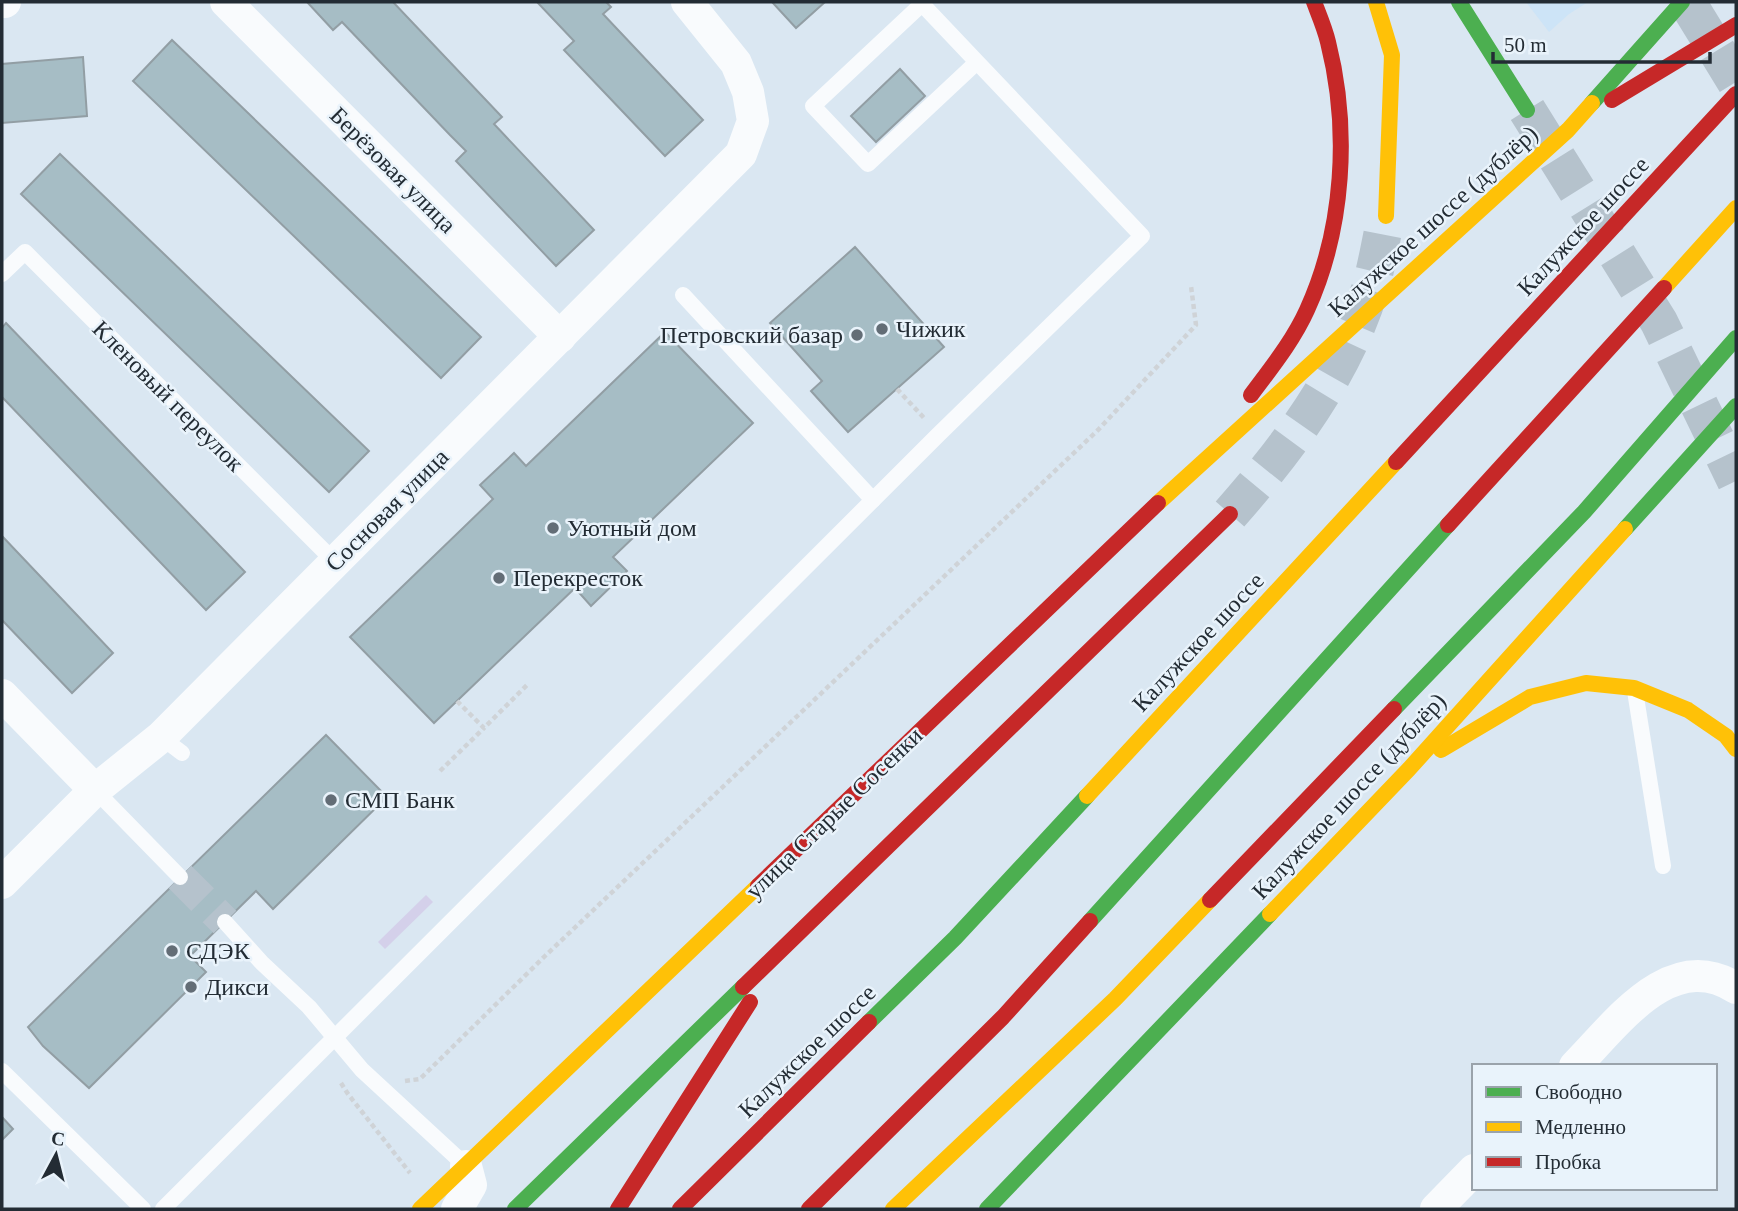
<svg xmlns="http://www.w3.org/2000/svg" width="1738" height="1211" viewBox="0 0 1738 1211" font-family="'Times New Roman',serif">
  <rect width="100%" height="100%" fill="#dae7f2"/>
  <polygon fill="#cde4f7" points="1526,2 1588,2 1569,14 1549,32"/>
  <polygon fill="#d4d0ea" points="426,895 433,902 385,949 378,942"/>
  <g fill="#a6bdc5" stroke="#929ea4" stroke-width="2">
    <polygon points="307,2 393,2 502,117 494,124 594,230 556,266 456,161 466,151 450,135 342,22 333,30"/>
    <polygon points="537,2 606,2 611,7 603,14 703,120 665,156 564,50 574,41"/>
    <polygon points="772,2 825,2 796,28"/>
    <polygon points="172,40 481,337 441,378 133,81"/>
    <polygon points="83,57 87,116 2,123 2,64"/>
    <polygon points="900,69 925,96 876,142 851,116"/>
    <polygon points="60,154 369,451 329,492 21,194"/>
    <polygon points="855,247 944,347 848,432 811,391 822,381 770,323"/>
    <polygon points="6,323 245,572 206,610 2,397 2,328"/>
    <polygon points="665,332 753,423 613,557 627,571 591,606 575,588 434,723 350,637 493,499 480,485 514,453 526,466"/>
    <polygon points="2,536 113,653 72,693 2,620"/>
    <polygon points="326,735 387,797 273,909 256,891 190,956 206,972 89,1088 43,1046 28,1027"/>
    <polygon points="2,1117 13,1129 2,1140"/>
  </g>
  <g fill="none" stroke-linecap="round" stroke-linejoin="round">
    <polyline stroke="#b5c2cc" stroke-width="32" stroke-dasharray="32 16" stroke-linecap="butt" points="180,877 225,922"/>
    <g stroke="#b5c2cc" stroke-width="38" stroke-dasharray="38 19" stroke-linecap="butt">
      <polyline points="1687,2 1736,82"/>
      <polyline points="1527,110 1659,322 1736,481"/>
      <path d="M1230 514C1289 447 1343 375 1370 289 1377 265 1381 240 1386 216"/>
    </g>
    <g stroke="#cfd3d7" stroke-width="4.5" stroke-dasharray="5 3.5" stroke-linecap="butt">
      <polyline points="897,389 925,419"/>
      <polyline points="457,701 484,728 528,684"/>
      <polyline points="440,771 484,728"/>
      <polyline points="405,1081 420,1079 545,956 1098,430 1196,325 1191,286"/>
      <polyline points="341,1083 348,1094 410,1173"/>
    </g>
    <g stroke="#f9fbfd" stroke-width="16">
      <polyline points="2,274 25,252 335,562"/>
      <polyline points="683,295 873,500"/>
      <polyline points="1635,691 1663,866"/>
      <polyline points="161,737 182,753"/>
      <polyline points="95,790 180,877"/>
      <polyline points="225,922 262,963 309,1007 362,1070 466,1166"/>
      <polyline points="2,1071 143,1209"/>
      <polyline points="163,1209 939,434 1142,236 977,62 868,164 813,106 922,4 977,62"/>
    </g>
    <g stroke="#f9fbfd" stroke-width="32">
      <polyline points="2,2 5,2"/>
      <polyline points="226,2 560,337"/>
      <polyline points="2,695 95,790"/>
      <polyline points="2,883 95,790 161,737 741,154 753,121 748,92 736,63 687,2"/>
      <path d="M1575 1066C1616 1025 1670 946 1736 988"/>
      <polyline points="457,1209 471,1185 466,1166"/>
      <polyline points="1436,1209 1474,1170"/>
    </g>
    <g stroke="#4caf50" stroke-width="16">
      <polyline points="1459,2 1527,110"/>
      <polyline points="1592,103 1682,2"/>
      <polyline points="1625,529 1736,406"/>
      <polyline points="1394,709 1584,512 1736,338"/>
      <polyline points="1090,921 1448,525"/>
      <polyline points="869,1022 955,938 1087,796"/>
      <polyline points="515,1209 743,987"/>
      <polyline points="987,1209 1270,914"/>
    </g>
    <g stroke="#ffc107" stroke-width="16">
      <polyline points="1376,2 1392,55 1386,216"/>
      <polyline points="1664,288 1736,208"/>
      <polyline points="1158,503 1568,130 1592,103"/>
      <polyline points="1441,750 1530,697 1586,683 1634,688 1688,710 1726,736 1736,749"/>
      <polyline points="1087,796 1396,462"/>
      <polyline points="1270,914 1409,769 1625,529"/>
      <polyline points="420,1209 758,886"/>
      <polyline points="893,1209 1115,999 1210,900"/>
    </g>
    <g stroke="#c62828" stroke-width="16">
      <polyline points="1612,100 1736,25"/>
      <path d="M1251 395C1271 368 1293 341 1307 310 1344 229 1350 129 1328 42 1325 29 1319 15 1314 2"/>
      <polyline points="1396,462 1736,94"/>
      <polyline points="1448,525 1664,288"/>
      <polyline points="758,886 1158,503"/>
      <polyline points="1210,900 1394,709"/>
      <polyline points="743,987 1230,514"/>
      <polyline points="618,1209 750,1002"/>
      <polyline points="680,1209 869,1022"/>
      <polyline points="809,1209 1003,1017 1090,921"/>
    </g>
  </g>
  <g fill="#636d76" stroke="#e9f3fb" stroke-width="2.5">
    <circle cx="882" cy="329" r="7"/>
    <circle cx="857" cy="335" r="7"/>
    <circle cx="553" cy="528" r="7"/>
    <circle cx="499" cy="578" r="7"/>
    <circle cx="331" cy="800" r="7"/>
    <circle cx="172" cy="951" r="7"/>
    <circle cx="191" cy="987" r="7"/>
  </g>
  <g text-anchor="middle" stroke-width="5" stroke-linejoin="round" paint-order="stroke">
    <g font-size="24" fill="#232c34" stroke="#e9f3fb">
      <text transform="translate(393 170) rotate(45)" y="8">Берёзовая улица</text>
      <text transform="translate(1433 221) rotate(-42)" y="8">Калужское шоссе (дублёр)</text>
      <text transform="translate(1583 226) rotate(-47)" y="8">Калужское шоссе</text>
      <text transform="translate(168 396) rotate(45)" y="8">Кленовый переулок</text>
      <text transform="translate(387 510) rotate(-45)" y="8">Сосновая улица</text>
      <text transform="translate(1198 642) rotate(-47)" y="8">Калужское шоссе</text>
      <text transform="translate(1349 796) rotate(-47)" y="8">Калужское шоссе (дублёр)</text>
      <text transform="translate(834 813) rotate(-44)" y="8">улица Старые Сосенки</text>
      <text transform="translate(807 1051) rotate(-44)" y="8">Калужское шоссе</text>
    </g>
    <g font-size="24" fill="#232c34" stroke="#e9f3fb" text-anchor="start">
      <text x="896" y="337">Чижик</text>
      <text x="843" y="343" text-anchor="end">Петровский базар</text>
      <text x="567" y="536">Уютный дом</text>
      <text x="513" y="586">Перекресток</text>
      <text x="345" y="808">СМП Банк</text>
      <text x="186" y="959">СДЭК</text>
      <text x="205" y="995">Дикси</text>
    </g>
  </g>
  <rect width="1738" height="1211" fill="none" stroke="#232c34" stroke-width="7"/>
  <rect x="1472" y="1064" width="245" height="126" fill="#e9f3fb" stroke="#9aa3ab" stroke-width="2"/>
  <rect x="1486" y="1087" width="35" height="10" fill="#4caf50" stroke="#9aa3ab" stroke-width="2"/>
  <text x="1535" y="1099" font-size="21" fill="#232c34">Свободно</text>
  <rect x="1486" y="1122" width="35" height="10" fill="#ffc107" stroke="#9aa3ab" stroke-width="2"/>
  <text x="1535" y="1134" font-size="21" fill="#232c34">Медленно</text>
  <rect x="1486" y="1157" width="35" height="10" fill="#c62828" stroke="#9aa3ab" stroke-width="2"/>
  <text x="1535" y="1169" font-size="21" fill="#232c34">Пробка</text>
  <g transform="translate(56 1155) rotate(7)" stroke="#e9f3fb" stroke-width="5" paint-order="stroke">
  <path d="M0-5L12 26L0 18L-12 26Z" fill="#232c34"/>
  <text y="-10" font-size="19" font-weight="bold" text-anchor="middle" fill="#232c34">С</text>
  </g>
  <path d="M1493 52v10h217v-10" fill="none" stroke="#232c34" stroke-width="3.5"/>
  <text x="1504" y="52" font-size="21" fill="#232c34" stroke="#e9f3fb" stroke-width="5" paint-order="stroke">50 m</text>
</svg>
